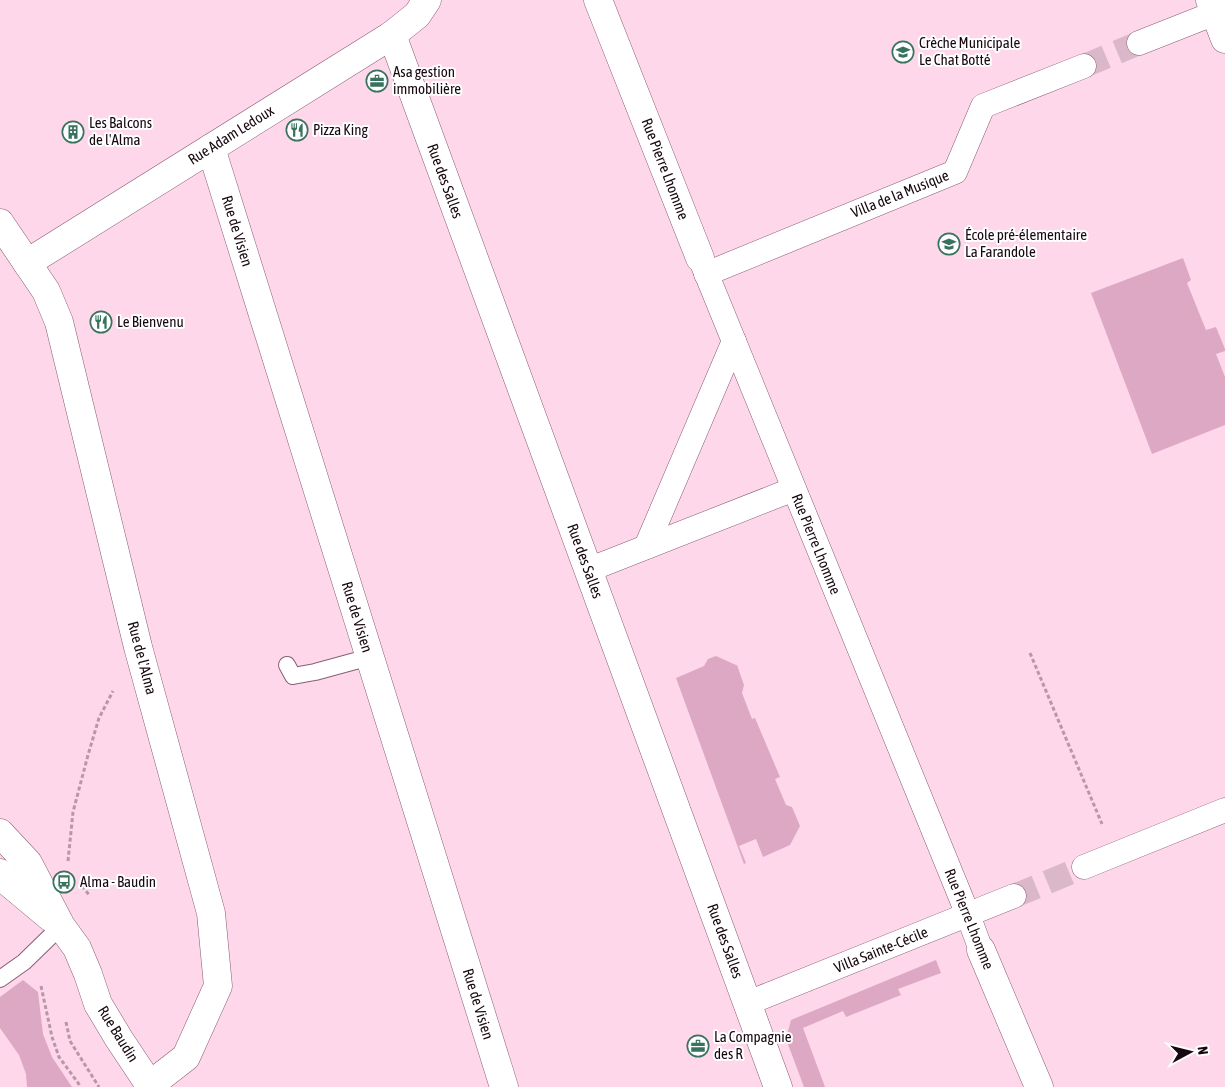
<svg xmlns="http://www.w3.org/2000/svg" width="1225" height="1087" viewBox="0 0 1225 1087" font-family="'Asap Condensed',sans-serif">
  <rect width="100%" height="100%" fill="#fed7ea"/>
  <g fill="#dda8c3">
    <polygon points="1183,258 1191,280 1187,283 1206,330 1216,327 1225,349 1225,351 1216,354 1225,377 1225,425 1152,454 1091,293"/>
    <polygon points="716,656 736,665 737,665 744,685 742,693 752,719 755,718 780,777 775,779 786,805 792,807 800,826 790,845 763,857 756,839 739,846 746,863 744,864 676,678 704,666 708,659"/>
    <polygon points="936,960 941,973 898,989 901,995 846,1017 843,1011 803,1028 825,1087 804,1087 786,1039 791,1020"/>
    <polygon points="23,980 38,992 43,1034 52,1057 72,1087 27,1087 26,1074 19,1055 0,1028 0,997"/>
  </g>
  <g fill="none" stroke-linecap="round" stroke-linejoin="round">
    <g stroke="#dbb8c9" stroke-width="24" stroke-dasharray="24 12" stroke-linecap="butt">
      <polyline points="1084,66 1139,43"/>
      <polyline points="1014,896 1084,867"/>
    </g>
    <g stroke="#885e73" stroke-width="18">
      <g id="service">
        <polyline points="287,665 293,676 315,672 370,657"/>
        <polyline points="0,979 24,962 61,926"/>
      </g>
    </g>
    <g stroke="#885e73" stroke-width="25">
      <g id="pedestrian">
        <polyline points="1139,43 1215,13"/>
        <polyline points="700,258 968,915 981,950"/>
        <polyline points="706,274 955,172 983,106 1084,66"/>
        <polyline points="646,547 734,341"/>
        <polyline points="588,570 794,489"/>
        <polyline points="1084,867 1225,810"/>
        <polyline points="748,1003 1014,896"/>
      </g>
    </g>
    <g stroke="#885e73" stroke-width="29">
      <g id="minor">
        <polyline points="598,0 700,258"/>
        <polyline points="1210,0 1225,39"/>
        <polyline points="392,35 778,1087"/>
        <polyline points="211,148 504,1087"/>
        <polyline points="0,223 46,291 59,322 138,647 211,913 218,986 186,1057 150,1085"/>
        <polyline points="27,263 392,35 417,15 427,0"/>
        <polyline points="981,950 1039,1087"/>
      </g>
    </g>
    <g stroke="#885e73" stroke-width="29">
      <g id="secondary">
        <polyline points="0,833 28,863 61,926 77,948 88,974 98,1004 119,1039 151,1087"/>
        <polyline points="0,873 7,881 50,917"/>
      </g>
    </g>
    <g stroke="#b898a8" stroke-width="3" stroke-dasharray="4 2.5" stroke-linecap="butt">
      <polyline points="1030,653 1102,824"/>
      <polyline points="68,861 73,812 88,755 99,718 113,691"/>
      <polyline points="82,886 90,896"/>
      <polyline points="41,986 52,1037 59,1057 81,1087"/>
      <polyline points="66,1022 70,1041 99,1087"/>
    </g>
    <use href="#service" stroke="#fff" stroke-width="16"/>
    <use href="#pedestrian" stroke="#fff" stroke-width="24"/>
    <use href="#minor" stroke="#fff" stroke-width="28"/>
    <use href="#secondary" stroke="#fff" stroke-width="28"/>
  </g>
  <defs>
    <g id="school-ring" transform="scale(1.125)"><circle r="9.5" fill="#fff" stroke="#38735e" stroke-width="1.5"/><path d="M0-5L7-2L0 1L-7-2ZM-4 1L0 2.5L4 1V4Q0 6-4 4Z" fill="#38735e"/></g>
    <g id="office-ring" transform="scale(1.125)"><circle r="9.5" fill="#fff" stroke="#38735e" stroke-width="1.5"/><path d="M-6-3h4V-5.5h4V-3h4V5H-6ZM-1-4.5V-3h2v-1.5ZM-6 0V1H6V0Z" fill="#38735e"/></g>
    <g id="restaurant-ring" transform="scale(1.125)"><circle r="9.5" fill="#fff" stroke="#38735e" stroke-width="1.5"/><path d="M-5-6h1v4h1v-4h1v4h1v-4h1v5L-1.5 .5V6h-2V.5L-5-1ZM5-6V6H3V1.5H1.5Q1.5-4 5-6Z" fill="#38735e"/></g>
    <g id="building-ring" transform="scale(1.125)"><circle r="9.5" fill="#fff" stroke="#38735e" stroke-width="1.5"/><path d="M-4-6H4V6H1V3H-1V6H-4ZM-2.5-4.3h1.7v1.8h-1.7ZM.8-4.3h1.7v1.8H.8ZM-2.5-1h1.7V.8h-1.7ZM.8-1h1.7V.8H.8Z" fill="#38735e"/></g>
    <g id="bus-ring" transform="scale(1.125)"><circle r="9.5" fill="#fff" stroke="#38735e" stroke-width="1.5"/><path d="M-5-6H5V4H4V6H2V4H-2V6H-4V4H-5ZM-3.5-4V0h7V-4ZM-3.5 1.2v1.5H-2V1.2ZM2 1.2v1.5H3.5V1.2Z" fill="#38735e"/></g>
  </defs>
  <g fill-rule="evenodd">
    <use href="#school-ring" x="903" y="52"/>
    <use href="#office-ring" x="377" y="81"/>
    <use href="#restaurant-ring" x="297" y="130"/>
    <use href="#building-ring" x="73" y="132"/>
    <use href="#school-ring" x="949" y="244"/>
    <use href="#restaurant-ring" x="101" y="322"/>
    <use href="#bus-ring" x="64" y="882"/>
    <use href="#office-ring" x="698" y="1046"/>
  </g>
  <g text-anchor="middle" stroke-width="4" stroke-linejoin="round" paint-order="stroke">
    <g font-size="15" fill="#170810" stroke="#fff" text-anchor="start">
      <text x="919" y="48">Crèche Municipale<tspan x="919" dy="17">Le Chat Botté</tspan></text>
      <text x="393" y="77">Asa gestion<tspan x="393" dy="17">immobilière</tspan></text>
      <text x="89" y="128">Les Balcons<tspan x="89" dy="17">de l'Alma</tspan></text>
      <text x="313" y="135">Pizza King</text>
      <text x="965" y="240">École pré-élementaire<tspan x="965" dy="17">La Farandole</tspan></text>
      <text x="117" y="327">Le Bienvenu</text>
      <text x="80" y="887">Alma - Baudin</text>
      <text x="714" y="1042">La Compagnie<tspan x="714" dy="17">des R</tspan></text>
    </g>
    <g font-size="15" fill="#170810" stroke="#fff">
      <text transform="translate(231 135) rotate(-32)" y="5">Rue Adam Ledoux</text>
      <text transform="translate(665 169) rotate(69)" y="5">Rue Pierre Lhomme</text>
      <text transform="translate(445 181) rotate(70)" y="5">Rue des Salles</text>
      <text transform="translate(900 194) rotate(-22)" y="5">Villa de la Musique</text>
      <text transform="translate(237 231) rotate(73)" y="5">Rue de Visien</text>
      <text transform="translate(816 544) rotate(68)" y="5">Rue Pierre Lhomme</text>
      <text transform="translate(585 561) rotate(70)" y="5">Rue des Salles</text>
      <text transform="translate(357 617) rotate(73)" y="5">Rue de Visien</text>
      <text transform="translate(142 658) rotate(75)" y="5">Rue de l'Alma</text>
      <text transform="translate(969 919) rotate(68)" y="5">Rue Pierre Lhomme</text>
      <text transform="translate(725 941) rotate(70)" y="5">Rue des Salles</text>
      <text transform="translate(881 950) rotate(-22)" y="5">Villa Sainte-Cécile</text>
      <text transform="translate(478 1004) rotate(73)" y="5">Rue de Visien</text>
      <text transform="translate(118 1034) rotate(58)" y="5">Rue Baudin</text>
    </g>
  </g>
  <g transform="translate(1190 1052) rotate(83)" stroke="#ffffff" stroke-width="4" paint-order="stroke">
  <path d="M0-4L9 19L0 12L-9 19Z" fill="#170810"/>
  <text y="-8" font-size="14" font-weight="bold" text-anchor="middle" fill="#170810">N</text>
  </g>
</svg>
